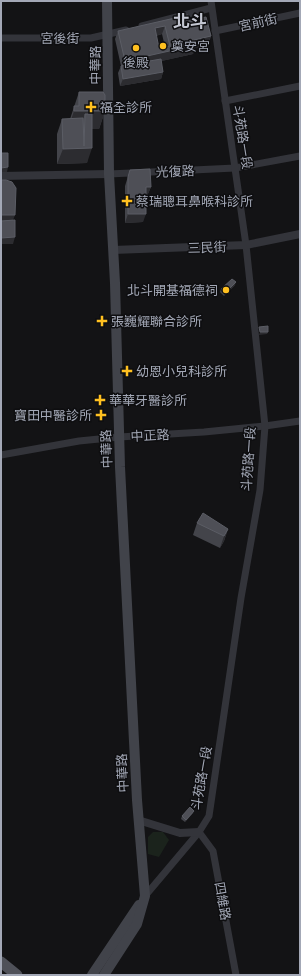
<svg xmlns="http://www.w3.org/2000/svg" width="301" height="976" viewBox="0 0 301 976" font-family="'Varela Round','Noto Sans TC',sans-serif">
  <rect width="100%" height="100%" fill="#131315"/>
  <polygon fill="#1b231c" points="153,832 163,832 169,840 159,857 148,854 148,837"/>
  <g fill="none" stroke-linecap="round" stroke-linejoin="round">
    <g stroke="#33343a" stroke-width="7">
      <polyline points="142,26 211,8"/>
      <polyline points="215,31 300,13"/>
      <polyline points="1,38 91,38 126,30"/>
      <polyline points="225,101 300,86"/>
      <polyline points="109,174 235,168 300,156"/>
      <polyline points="1,455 79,441 119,437 204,432 265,426 300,421"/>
      <polyline points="199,832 213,851 236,975"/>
      <polyline points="145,896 199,832 209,816 241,598 260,490 265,426 246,245 211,1"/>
    </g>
    <g stroke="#33343a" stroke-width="8">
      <polyline points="1,176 109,174"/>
      <polyline points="113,250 246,245 300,234"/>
      <polyline points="138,820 180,833 199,832"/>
    </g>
    <g stroke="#41434a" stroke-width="10">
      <polyline points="92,975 139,905"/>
      <polyline points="104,975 137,924 145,896 137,800 120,467 115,283 109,174 107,1"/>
    </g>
    <polyline stroke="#4f5159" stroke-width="11" points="1,962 17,975"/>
  </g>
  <g fill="#43444a" fill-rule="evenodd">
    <path d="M189 20 211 36 208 45 195 48 193 54 161 61 163 72 161 79 120 86 118 73 121 66 115 39 118 31ZM162 34 165 47 159 48 156 36Z"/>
    <polygon points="79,92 105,111 99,129 92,129 87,163 57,164 57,134 62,119 70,119"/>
    <polygon points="130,170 151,187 147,196 146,196 143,222 125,223 125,186"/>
    <polygon points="235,285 224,296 220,292 221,289"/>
    <polygon points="197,523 228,529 224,541 220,548 193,535"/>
    <polygon points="193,813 185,822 181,819 182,816"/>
  </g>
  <g fill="#2c2c30">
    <polygon points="165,26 162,34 151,37 155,28"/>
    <polygon points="211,36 208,45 195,48 193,54 122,70 125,61 194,40"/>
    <polygon points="163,72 161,79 120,86 123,79"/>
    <polygon points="74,111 105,111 99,129 84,129 85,114 79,129 68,129"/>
    <polygon points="92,148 87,163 57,164 63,149"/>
    <polygon points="8,167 7,172 1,172 1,168"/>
    <polygon points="146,187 151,187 147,196 142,196"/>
    <polygon points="128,214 146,214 143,222 125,223"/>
    <polygon points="1,215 15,215 12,223 1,224"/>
    <polygon points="15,237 13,244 1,244 1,238"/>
    <polygon points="236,282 235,285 224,296 225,293"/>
    <polygon points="260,332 268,332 267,334 259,335"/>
    <polygon points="228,529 224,541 220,548 224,536"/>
    <polygon points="194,811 193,813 185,822 186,820"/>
  </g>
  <g fill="#4e4f56" stroke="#5b5d65" fill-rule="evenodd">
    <path d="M188 15 189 20 206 17 211 36 194 40 196 45 125 61 118 31ZM165 26 170 46 159 48 155 28Z"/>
    <polygon points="161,59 163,72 123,79 121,66"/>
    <polygon points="79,92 103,92 105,95 105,111 74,111 74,106 79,106"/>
    <polygon points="85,114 92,114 92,148 63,149 62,119 83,118 84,146"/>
    <polygon points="1,153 8,153 8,167 1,168"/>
    <polygon points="150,169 151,187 146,187 146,214 128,214 128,177 130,170"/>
    <polygon points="1,180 6,180 12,182 16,188 15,215 1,215"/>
    <polygon points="15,220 15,237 1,238 1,221"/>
    <polygon points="232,279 236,282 225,293 221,289"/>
    <polygon points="268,326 268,332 260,332 259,327"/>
    <polygon points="203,513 228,529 224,536 197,523"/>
    <polygon points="190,807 194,811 186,820 182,816"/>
  </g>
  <g fill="#ffc020" stroke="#0e0e10" stroke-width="1.5">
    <circle cx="163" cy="46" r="4"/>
    <circle cx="136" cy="48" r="4"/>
    <path d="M89 101h4v4h4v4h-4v4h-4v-4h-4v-4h4z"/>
    <path d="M125 195h4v4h4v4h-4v4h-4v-4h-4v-4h4z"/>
    <circle cx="226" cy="290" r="4"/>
    <path d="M100 315h4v4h4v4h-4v4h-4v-4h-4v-4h4z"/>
    <path d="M125 365h4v4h4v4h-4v4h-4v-4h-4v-4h4z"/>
    <path d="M98 394h4v4h4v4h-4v4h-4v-4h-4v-4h4z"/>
    <path d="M99 409h4v4h4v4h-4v4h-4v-4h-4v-4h4z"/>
  </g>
  <g text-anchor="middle" stroke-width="3" stroke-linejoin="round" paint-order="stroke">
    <g font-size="13" fill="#a3a8b6" stroke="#0e0e10">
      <text transform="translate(258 22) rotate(-13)" y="5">宮前街</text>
      <text x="60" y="43">宮後街</text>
      <text transform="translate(95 65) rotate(-90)" y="5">中華路</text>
      <text transform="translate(243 137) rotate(81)" y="5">斗苑路一段</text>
      <text transform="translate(175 171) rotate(-2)" y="5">光復路</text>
      <text transform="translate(207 247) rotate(-2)" y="5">三民街</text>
      <text transform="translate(150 435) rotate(-3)" y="5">中正路</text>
      <text transform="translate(106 449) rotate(-92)" y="5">中華路</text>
      <text transform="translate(248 459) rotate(-86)" y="5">斗苑路一段</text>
      <text transform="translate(122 773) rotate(-93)" y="5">中華路</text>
      <text transform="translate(201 778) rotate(-80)" y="5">斗苑路一段</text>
      <text transform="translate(223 901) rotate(80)" y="5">四維路</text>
    </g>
    <g font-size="13" fill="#a3a8b6" stroke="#0e0e10" text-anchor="start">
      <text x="171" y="51">奠安宮</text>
      <text x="136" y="67" text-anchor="middle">後殿</text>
      <text x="100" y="112">福全診所</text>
      <text x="136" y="206">蔡瑞聰耳鼻喉科診所</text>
      <text x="218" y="295" text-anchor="end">北斗開基福德祠</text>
      <text x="111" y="326">張巍耀聯合診所</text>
      <text x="136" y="376">幼恩小兒科診所</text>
      <text x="109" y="405">華華牙醫診所</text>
      <text x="92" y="420" text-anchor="end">寶田中醫診所</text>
    </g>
    <g font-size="17" font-weight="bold" fill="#c4c7d2" stroke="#0e0e10">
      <text x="190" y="27">北斗</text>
    </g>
  </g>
  <rect width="301" height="976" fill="none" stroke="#a3a8b6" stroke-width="4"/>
</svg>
